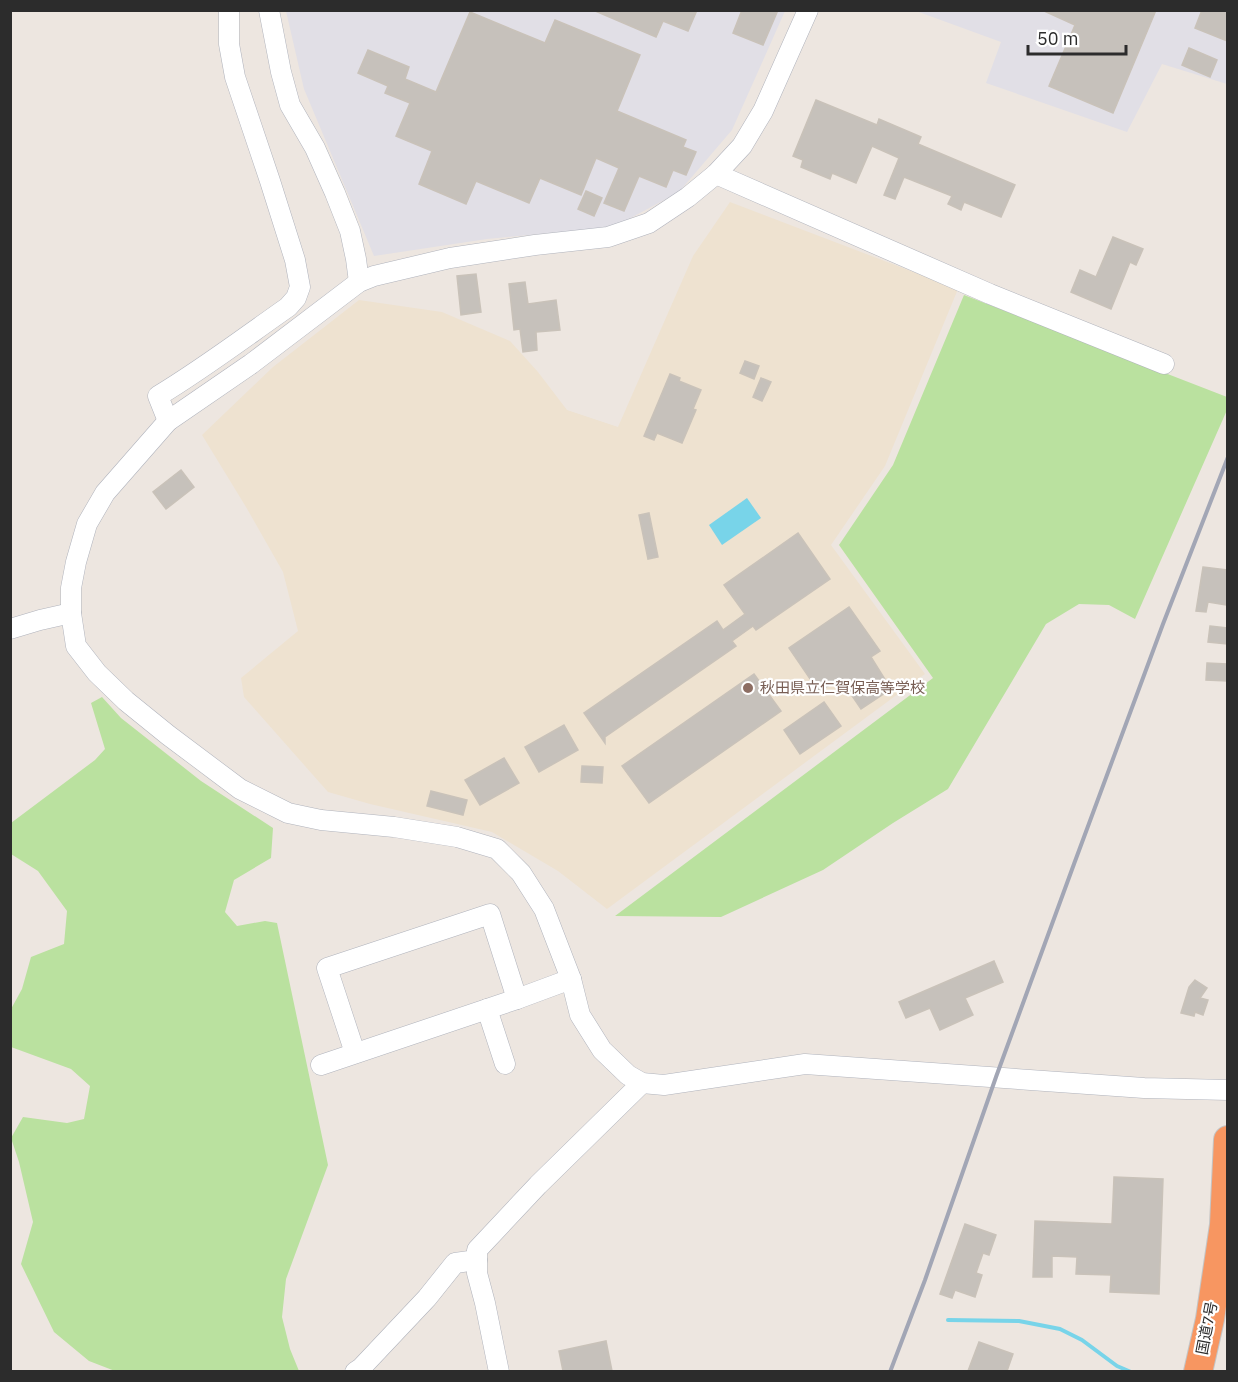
<svg xmlns="http://www.w3.org/2000/svg" width="1238" height="1382" viewBox="0 0 1238 1382" font-family="'IBM Plex Sans','Noto Sans JP',sans-serif">
  <rect width="100%" height="100%" fill="#ede6e0"/>
  <g fill="#e1dfe6">
    <polygon points="286,11 785,11 732,130 679,192 614,227 487,239 374,256 304,89"/>
    <polygon points="916,11 1227,11 1227,84 1162,64 1127,132 986,83 1001,42"/>
  </g>
  <polygon fill="#eee2d0" points="730,202 958,289 885,466 831,545 925,674 607,909 558,871 492,832 370,804 328,792 244,697 241,678 298,631 283,572 246,507 202,435 273,367 359,300 442,312 510,341 538,372 567,410 618,427 693,256"/>
  <g fill="#bae19f">
    <polygon points="964,295 1227,397 1227,410 1135,619 1109,605 1079,604 1046,624 948,789 893,823 823,870 721,917 615,916 933,678 839,545 893,465"/>
    <polygon points="102,697 121,718 201,781 273,828 271,858 234,880 225,912 237,926 265,921 277,923 328,1165 286,1279 282,1317 290,1349 299,1371 115,1371 89,1361 54,1332 21,1264 33,1222 19,1162 11,1138 23,1117 67,1123 84,1119 90,1086 71,1069 11,1047 11,1009 22,989 31,957 64,944 67,911 38,871 11,854 11,823 95,760 105,749 91,703"/>
  </g>
  <polygon fill="#78d4e9" points="747,498 761,518 722,545 709,525"/>
  <g fill="none" stroke-linecap="round" stroke-linejoin="round">
    <polyline stroke="#78d4e9" stroke-width="4" points="948,1320 1019,1321 1060,1329 1082,1340 1117,1366 1131,1372"/>
  </g>
  <g fill="#c6c1bb" stroke="#c9c2b9" stroke-width="1.5">
    <polygon points="593,10 697,10 688,31 663,21 656,37"/>
    <polygon points="742,10 778,10 763,45 733,33"/>
    <polygon points="1042,10 1156,10 1113,113 1049,86 1075,25"/>
    <polygon points="1202,10 1227,10 1227,41 1195,28"/>
    <polygon points="470,12 545,43 555,20 640,55 617,111 686,140 683,147 696,152 686,175 673,170 666,187 639,176 624,211 604,203 619,168 596,158 581,195 540,178 529,203 476,181 466,204 419,184 432,151 396,136 410,103 385,93 388,86 358,73 368,50 409,67 405,79 436,92"/>
    <polygon points="1189,48 1217,60 1210,77 1182,65"/>
    <polygon points="816,100 877,125 879,119 921,137 918,144 1015,185 1001,217 964,202 961,210 948,204 952,196 904,177 895,199 884,195 899,158 872,146 856,183 832,173 830,179 801,167 803,160 793,156"/>
    <polygon points="586,191 602,198 594,216 578,209"/>
    <polygon points="1113,237 1143,249 1136,265 1130,262 1111,309 1071,292 1080,270 1096,277"/>
    <polygon points="476,274 481,312 461,315 457,276"/>
    <polygon points="525,282 528,304 556,300 560,330 536,332 537,350 523,352 520,329 514,330 509,284"/>
    <polygon points="745,361 759,366 754,379 740,373"/>
    <polygon points="670,374 680,378 679,381 701,390 693,409 696,410 682,443 657,433 654,440 644,436"/>
    <polygon points="761,378 771,382 762,401 753,397"/>
    <polygon points="181,470 194,487 166,509 153,492"/>
    <polygon points="649,513 658,557 648,559 639,515"/>
    <polygon points="798,533 830,579 756,630 753,626 732,641 736,646 605,737 605,743 584,713 717,621 723,630 745,614 724,585"/>
    <polygon points="1203,567 1227,570 1227,605 1208,602 1206,612 1196,611"/>
    <polygon points="849,607 880,651 871,657 891,689 861,709 840,678 819,692 789,648"/>
    <polygon points="1210,626 1227,628 1227,644 1208,642"/>
    <polygon points="1207,663 1227,664 1227,681 1206,680"/>
    <polygon points="754,674 781,711 649,803 622,766"/>
    <polygon points="824,702 841,726 800,754 784,730"/>
    <polygon points="564,725 578,750 539,772 525,747"/>
    <polygon points="504,758 519,783 480,805 465,780"/>
    <polygon points="582,766 603,767 602,783 581,782"/>
    <polygon points="431,791 467,800 463,815 427,806"/>
    <polygon points="994,961 1003,982 965,998 973,1015 940,1030 930,1008 906,1018 899,1002"/>
    <polygon points="1195,980 1207,988 1200,998 1208,1000 1203,1015 1195,1012 1194,1016 1181,1013 1189,987"/>
    <polygon points="1114,1177 1163,1179 1159,1294 1110,1292 1111,1275 1076,1274 1077,1257 1052,1256 1052,1277 1033,1277 1035,1221 1112,1224"/>
    <polygon points="965,1224 996,1235 989,1255 983,1253 976,1273 982,1275 975,1297 955,1290 952,1298 940,1294"/>
    <polygon points="606,1341 612,1371 563,1371 559,1351"/>
    <polygon points="979,1342 1013,1354 1007,1371 968,1371"/>
  </g>
  <g fill="none" stroke-linecap="round" stroke-linejoin="round">
    <g stroke="#b0b3bc" stroke-width="21">
      <g id="minor">
        <polyline points="269,10 281,72 290,105 315,148 335,193 350,231 356,259 359,282"/>
        <polyline points="808,10 763,111 742,146 716,174 688,197 649,223 608,237 535,245 450,258 374,276 359,282 251,364 168,421 105,493 87,524 76,562 71,588 71,613 76,646 97,673 126,701 168,735 240,789 288,813 321,820 394,827 457,837 497,849 521,873 544,909 571,979 580,1015 602,1050 628,1075 642,1083 664,1085 805,1064 1144,1088 1228,1090"/>
        <polyline points="716,174 990,294 1164,364"/>
        <path d="M168 421 158 396C203 369 245 337 288 307L296 298 300 287 295 260 270 181 235 77 229 44V10"/>
        <polyline points="10,629 40,620 71,613"/>
        <polyline points="487,1009 505,1064"/>
        <polyline points="355,1053 327,968 490,914 517,999"/>
        <polyline points="321,1065 517,999 571,979"/>
        <polyline points="355,1372 361,1368 427,1298 455,1263 477,1260"/>
        <polyline points="499,1372 485,1303 477,1273 477,1250 538,1185 642,1083"/>
      </g>
    </g>
    <g stroke="#c4c4c4" stroke-width="30">
      <polyline id="highway" points="1198,1372 1210,1319 1224,1225 1228,1140"/>
    </g>
    <use href="#minor" stroke="#fff" stroke-width="20"/>
    <use href="#highway" stroke="#f79661" stroke-width="28"/>
    <polyline stroke="#a2a6b5" stroke-width="4" points="890,1372 925,1280 996,1077 1074,864 1163,624 1228,457"/>
  </g>
  <circle fill="#8d6e63" stroke="#fff" stroke-width="2" cx="748" cy="688" r="6"/>
  <g text-anchor="middle" stroke-width="4.5" stroke-linejoin="round" paint-order="stroke">
    <g font-size="15" fill="#785e54" stroke="#fff" text-anchor="start">
      <text x="760" y="693">秋田県立仁賀保高等学校</text>
    </g>
    <g font-size="15" fill="#2c2c2c" stroke="#fff">
      <text transform="translate(1207 1328) rotate(-79)" y="5">国道7号</text>
    </g>
  </g>
  <rect width="1238" height="1382" fill="none" stroke="#2c2c2c" stroke-width="24"/>
  <path d="M1028 45v9h98v-9" fill="none" stroke="#2c2c2c" stroke-width="3"/>
  <text x="1037" y="45" font-size="18" fill="#2c2c2c" stroke="#ffffff" stroke-width="4.5" paint-order="stroke">50 m</text>
</svg>
